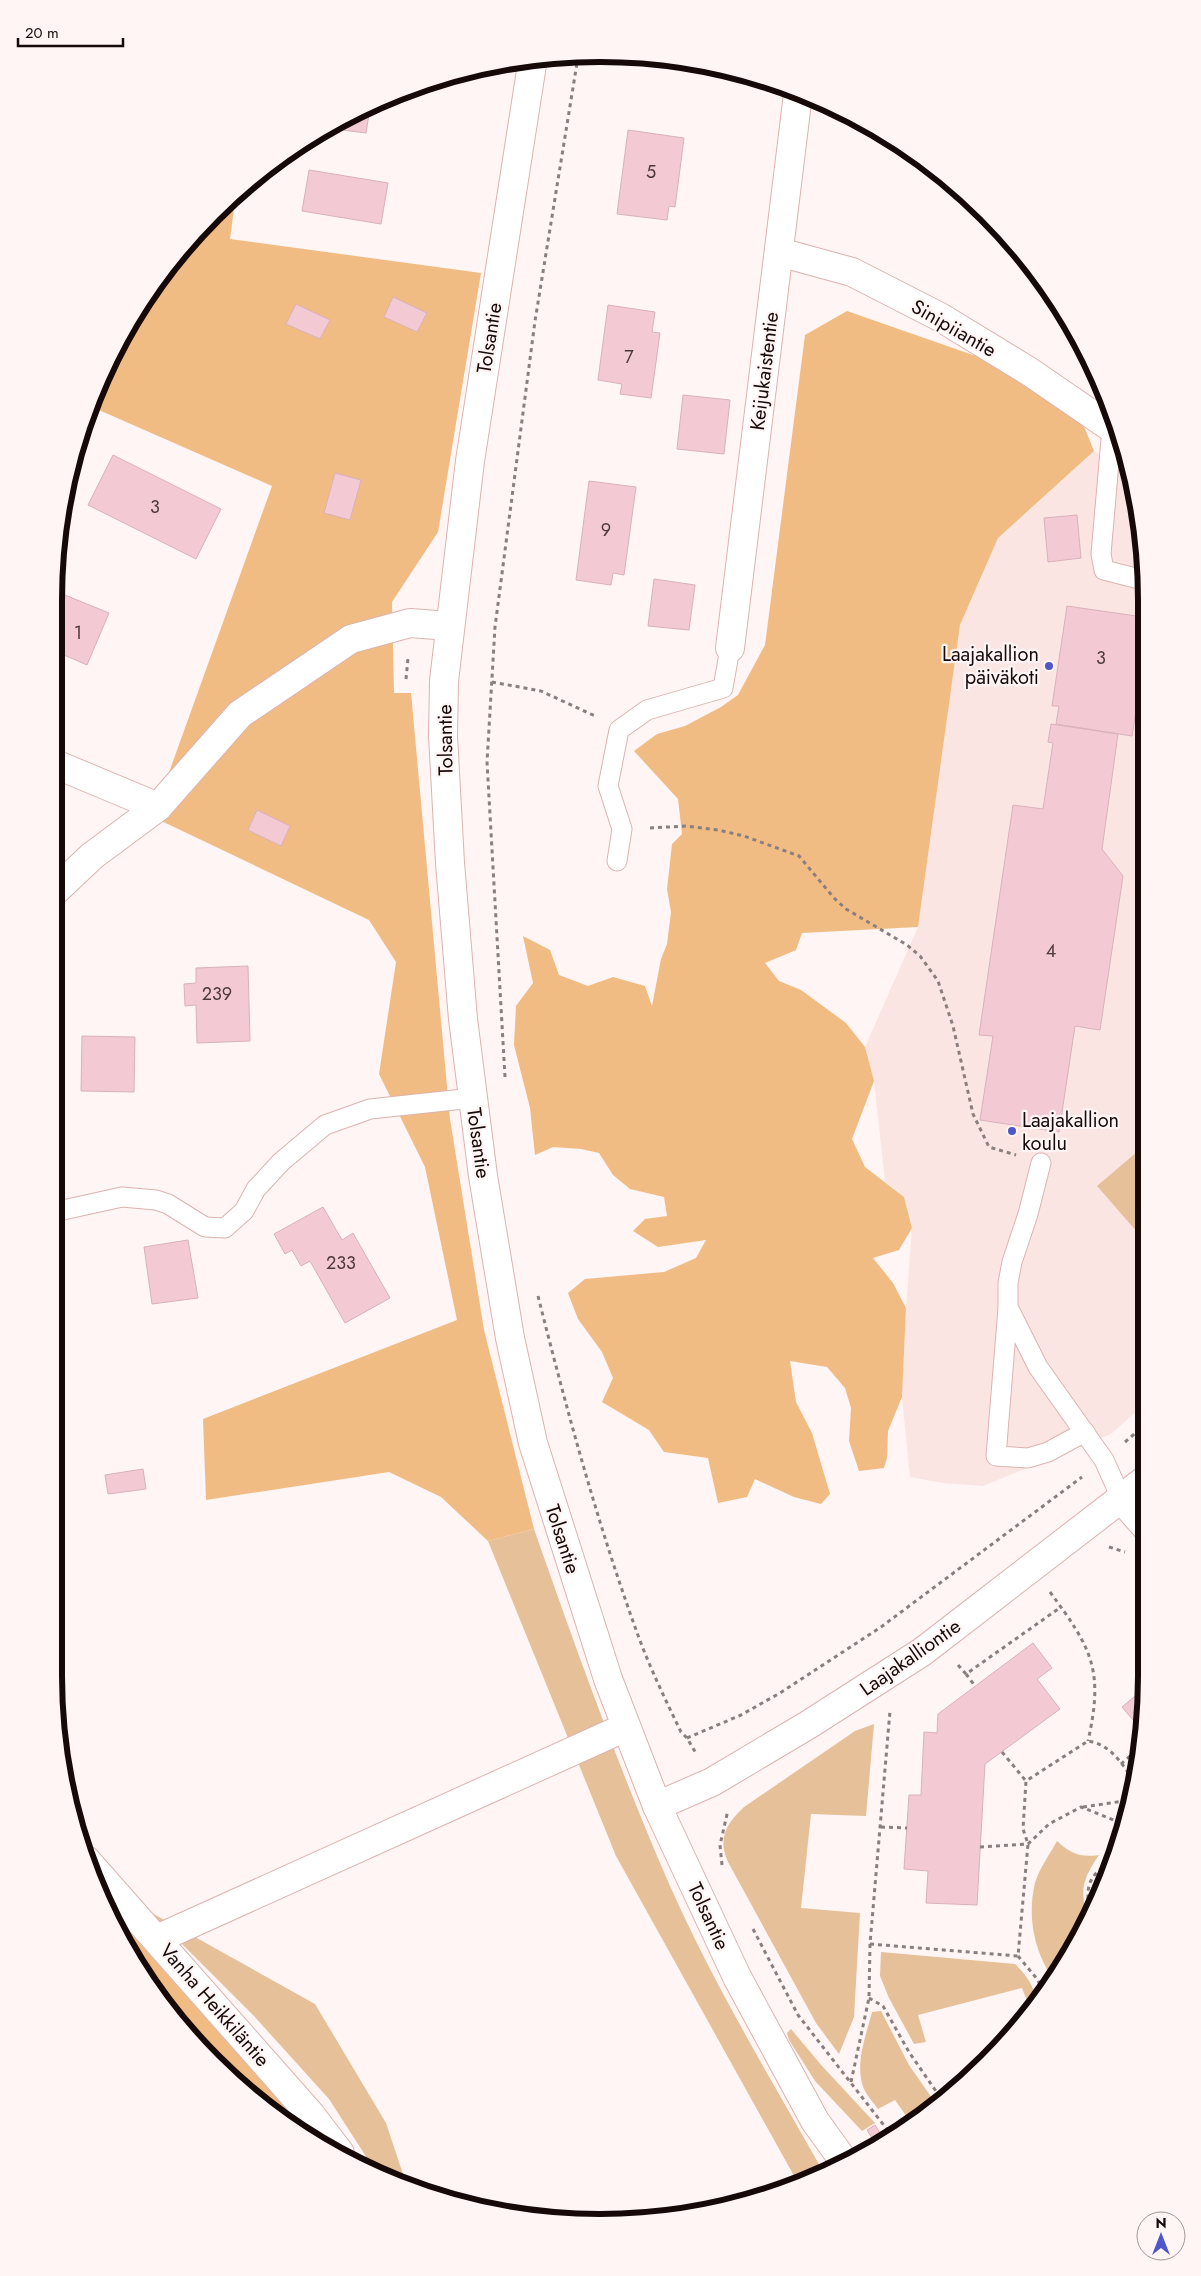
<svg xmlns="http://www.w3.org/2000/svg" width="1201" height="2276" viewBox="0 0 1201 2276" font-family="Jost,sans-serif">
  <rect width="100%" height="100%" fill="#fef5f4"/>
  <polygon fill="#fae5e3" points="1094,451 1128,473 1143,529 1145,1404 1111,1434 983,1486 943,1483 910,1477 902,1397 906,1308 912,1228 904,1197 885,1181 874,1081 865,1047 918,927 960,625 998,538"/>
  <g fill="#e6c099">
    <polygon points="1144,1146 1145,1241 1097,1186"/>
    <path d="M534 1529C576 1649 619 1769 670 1886 714 1985 771 2079 824 2173L798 2183 616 1856 488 1541Z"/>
    <path d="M874 1724 866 1816 811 1814 801 1908 860 1913 854 2017 839 2054 816 2023 728 1862C717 1838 727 1823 744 1807L855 1731Z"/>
    <path d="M1057 1841C1070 1853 1080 1858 1099 1855 1082 1880 1079 1891 1089 1920L1053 1979C1034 1951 1027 1916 1035 1883 1039 1869 1050 1854 1057 1841Z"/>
    <path d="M1108 1871 1096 1903C1094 1889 1096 1879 1108 1871Z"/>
    <polygon points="150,1912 315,2004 386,2123 407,2186 376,2172 329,2099 253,2015"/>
    <path d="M881 1952 1015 1964C1025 1973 1044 1997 1030 2009L1022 1988 918 2015 926 2042 914 2044 889 1998 880 1976Z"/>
    <path d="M881 2011 909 2065 936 2104 912 2124 895 2100 878 2109C874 2103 867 2096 864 2089 854 2065 866 2036 872 2012Z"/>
    <polygon points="791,2029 822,2066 875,2123 862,2131 815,2081 789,2040 787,2033"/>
  </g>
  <g fill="#f1bc83">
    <polygon points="236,194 230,239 481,273 438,532 392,602 394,693 411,693 450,1119 484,1330 534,1529 488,1541 441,1497 389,1472 206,1500 203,1419 457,1320 425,1167 379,1074 396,962 369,920 153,817 272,486 92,407 110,358 167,267"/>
    <polygon points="847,311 1010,368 1081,419 1094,451 998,538 960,625 918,927 802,933 796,950 765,963 779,981 801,990 846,1023 865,1047 874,1081 852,1139 865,1167 904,1197 912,1228 899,1250 873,1258 893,1283 906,1308 902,1397 888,1431 887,1458 884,1468 859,1471 849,1441 851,1408 845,1388 827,1367 790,1361 796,1402 812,1433 830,1494 821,1504 794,1497 755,1479 747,1497 718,1503 708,1458 664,1452 649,1430 602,1402 613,1378 602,1352 578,1319 568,1293 585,1279 664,1272 696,1258 706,1240 658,1247 633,1231 645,1219 667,1216 664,1197 630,1189 613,1175 599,1153 581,1149 553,1147 535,1155 530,1108 514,1045 516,1006 533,983 523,936 550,950 559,975 588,986 613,977 645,986 652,1006 661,959 667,944 671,912 667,889 672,844 682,834 678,799 634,751 657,734 685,726 721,707 738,695 765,645 805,335"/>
    <path d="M108 1908 315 2140C244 2102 167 2018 127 1949 120 1936 115 1922 108 1908Z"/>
  </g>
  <g fill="#f3cad3" stroke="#d9b1ba">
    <polygon points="370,108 366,133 326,128 327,127"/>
    <polygon points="628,130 684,138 675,207 669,206 667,220 617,214"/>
    <polygon points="309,170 388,183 381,224 302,211"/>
    <polygon points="960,189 961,189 1008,240 953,198"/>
    <polygon points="393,297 427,313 417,332 384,317"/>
    <polygon points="296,304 330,320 320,339 286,324"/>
    <polygon points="608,305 655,312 652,332 660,333 651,398 620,394 622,384 598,380"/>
    <polygon points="683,395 730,400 724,454 677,449"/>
    <polygon points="113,455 221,509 196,559 88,505"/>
    <polygon points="335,473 361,480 350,520 324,513"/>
    <polygon points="589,481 636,487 624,575 613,573 611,585 576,580"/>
    <polygon points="1077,515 1081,558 1048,562 1044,518"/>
    <polygon points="654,579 695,585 689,630 648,626"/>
    <polygon points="55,591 109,613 87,665 57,652 55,657"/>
    <polygon points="1067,606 1143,617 1143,700 1138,699 1132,736 1056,724 1059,706 1052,706"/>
    <polygon points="1051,724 1118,734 1102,849 1123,876 1100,1030 1075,1026 1059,1132 980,1120 993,1036 979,1035 1013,805 1043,809 1053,743 1048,742"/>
    <polygon points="257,810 290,826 281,846 248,830"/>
    <polygon points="248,966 250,1041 197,1043 196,1005 185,1006 184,984 196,983 196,968"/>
    <polygon points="82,1036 135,1037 134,1092 81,1091"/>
    <polygon points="323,1207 342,1240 353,1233 390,1298 345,1323 310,1261 301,1266 292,1250 285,1254 274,1234"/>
    <polygon points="188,1240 198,1298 152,1304 144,1247"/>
    <polygon points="143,1469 146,1489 108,1494 105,1475"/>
    <polygon points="1033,1643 1052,1668 1037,1679 1060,1709 985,1764 977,1905 926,1903 928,1871 904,1869 909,1795 921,1795 924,1732 937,1733 938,1714"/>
    <polygon points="1146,1687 1146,1711 1143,1732 1122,1707"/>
    <polygon points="875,2125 885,2141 877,2146 867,2130"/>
  </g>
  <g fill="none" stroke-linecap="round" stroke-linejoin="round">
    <g stroke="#dcb3af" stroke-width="21">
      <g id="service">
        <polyline points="1112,428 1101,554 1104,570 1143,580"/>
        <polyline points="617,861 622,829 608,786 619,730 647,710 723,688 730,648"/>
        <polyline points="1041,1163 1028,1214 1012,1262 1008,1283 1008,1307 1038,1367 1104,1460 1122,1500"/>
        <polyline points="54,1212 122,1197 156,1200 168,1204 205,1227 225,1228 244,1211 256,1189 281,1162 325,1125 370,1109 473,1098"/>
        <polyline points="1008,1308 996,1456 1028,1458 1048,1452 1085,1432"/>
      </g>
    </g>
    <g stroke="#dcb3af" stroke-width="30">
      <g id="minor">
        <polyline points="779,252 852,272 940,317 1030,372 1116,431"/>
        <polyline points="730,648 798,94"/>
        <polyline points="55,764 158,807"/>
        <polyline points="55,891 92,856 158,807 240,714 351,639 410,623 449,626"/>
        <polyline points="1122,1500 1146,1527"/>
        <polyline points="657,1806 712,1782 808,1725 922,1652 1145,1480"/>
        <polyline points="86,1860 311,2115 340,2153"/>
        <polyline points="157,1939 626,1727"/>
      </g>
    </g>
    <g stroke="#dcb3af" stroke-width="30">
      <polyline id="tertiary" points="533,58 470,461 444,681 443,736 450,863 463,1019 483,1176 510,1338 533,1443 608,1679 657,1806 737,1977 815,2121 846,2164"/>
    </g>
    <g stroke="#8a7f7e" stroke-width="3" stroke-dasharray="4 4" stroke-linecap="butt">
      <polyline points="406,679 408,658"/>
      <polyline points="492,682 541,691 595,716"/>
      <polyline points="650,828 686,826 718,830 744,836 799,856 834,898 846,909 907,945 920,956 938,981 953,1026 973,1114 989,1147 1016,1155"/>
      <polyline points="505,1077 487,762 495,627 535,321 578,57"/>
      <path d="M538 1296C567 1411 598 1526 639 1638 651 1670 666 1701 681 1732L687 1738 697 1755"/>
      <polyline points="1125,1442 1145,1425"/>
      <polyline points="1109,1547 1125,1552"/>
      <path d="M1050 1592C1092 1649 1104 1670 1088 1741"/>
      <polyline points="958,1665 966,1674 1061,1607"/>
      <polyline points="966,1674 975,1686"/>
      <polyline points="687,1738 741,1715 780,1693 881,1627 1082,1477"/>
      <polyline points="1002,1752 1026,1781"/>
      <polyline points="1121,1764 1140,1747"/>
      <polyline points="1083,1807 1131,1800"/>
      <polyline points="881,1827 907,1828"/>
      <polyline points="980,1847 1028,1844 1049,1824 1081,1807 1126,1825"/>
      <polyline points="722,1865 720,1845 728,1810"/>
      <path d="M1092 1914C1089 1909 1089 1904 1088 1898 1087 1879 1096 1871 1112 1862"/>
      <polyline points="753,1929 798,2015 893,2137"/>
      <path d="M870 1944 1018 1956 1028 1844 1023 1829 1026 1781 1088 1741C1110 1744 1123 1764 1134 1782"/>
      <polyline points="1018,1956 1038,1980 1043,1994"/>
      <polyline points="869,1998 883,2006 909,2052 942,2100"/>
      <polyline points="851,2082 869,1998 870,1944 890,1711"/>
    </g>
    <use href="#service" stroke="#fff" stroke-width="19"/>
    <use href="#minor" stroke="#fff" stroke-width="28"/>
    <use href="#tertiary" stroke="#fff" stroke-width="28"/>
  </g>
  <g fill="#4f56cc" stroke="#fef5f4" stroke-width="2">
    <circle cx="1049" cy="666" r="5"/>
    <circle cx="1012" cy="1131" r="5"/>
  </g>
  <g text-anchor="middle" stroke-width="4.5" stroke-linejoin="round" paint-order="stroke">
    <g font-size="18" fill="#4d393b">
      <text x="651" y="178">5</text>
      <text x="629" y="363">7</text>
      <text x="155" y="513">3</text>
      <text x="606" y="536">9</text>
      <text x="78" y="639">1</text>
      <text x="1101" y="664">3</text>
      <text x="1051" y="957">4</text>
      <text x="217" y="1000">239</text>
      <text x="341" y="1269">233</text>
    </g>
    <g font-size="20" fill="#160908" stroke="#fef5f4">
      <text transform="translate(954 328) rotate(30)" y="7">Sinipiiantie</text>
      <text transform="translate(489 338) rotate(-81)" y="7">Tolsantie</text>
      <text transform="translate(764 371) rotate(-83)" y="7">Keijukaistentie</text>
      <text transform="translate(445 740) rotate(-91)" y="7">Tolsantie</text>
      <text transform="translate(479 1143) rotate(82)" y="7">Tolsantie</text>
      <text transform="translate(563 1539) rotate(72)" y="7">Tolsantie</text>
      <text transform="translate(910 1657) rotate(-35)" y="7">Laajakalliontie</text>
      <text transform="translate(709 1916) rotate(65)" y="7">Tolsantie</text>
      <text transform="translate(215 2005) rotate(49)" y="7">Vanha Heikkiläntie</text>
    </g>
    <g font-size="20" fill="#160908" stroke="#fef5f4" text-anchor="end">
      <text x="1039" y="661">Laajakallion<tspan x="1039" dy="23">päiväkoti</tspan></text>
      <text x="1022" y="1127" text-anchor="start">Laajakallion<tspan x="1022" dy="23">koulu</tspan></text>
    </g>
  </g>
  <path d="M0 0H1201V2276H0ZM600 62H600A538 538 0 0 1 1138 600V1676A538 538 0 0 1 600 2214H600A538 538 0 0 1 62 1676V600A538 538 0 0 1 600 62Z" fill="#fef5f4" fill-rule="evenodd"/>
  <path fill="none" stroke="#160908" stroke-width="6" d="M600 62H600A538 538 0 0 1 1138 600V1676A538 538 0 0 1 600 2214H600A538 538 0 0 1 62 1676V600A538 538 0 0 1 600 62Z"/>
  <g transform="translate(1161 2236)"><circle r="24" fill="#fef5f4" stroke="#a19796"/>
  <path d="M0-4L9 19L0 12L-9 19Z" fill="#4f56cc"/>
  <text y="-8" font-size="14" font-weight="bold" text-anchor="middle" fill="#160908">N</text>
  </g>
  <path d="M18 38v8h105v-8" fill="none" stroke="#160908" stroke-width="2.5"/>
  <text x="25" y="38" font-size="15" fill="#160908" stroke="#fef5f4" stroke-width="4" paint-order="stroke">20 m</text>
</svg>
